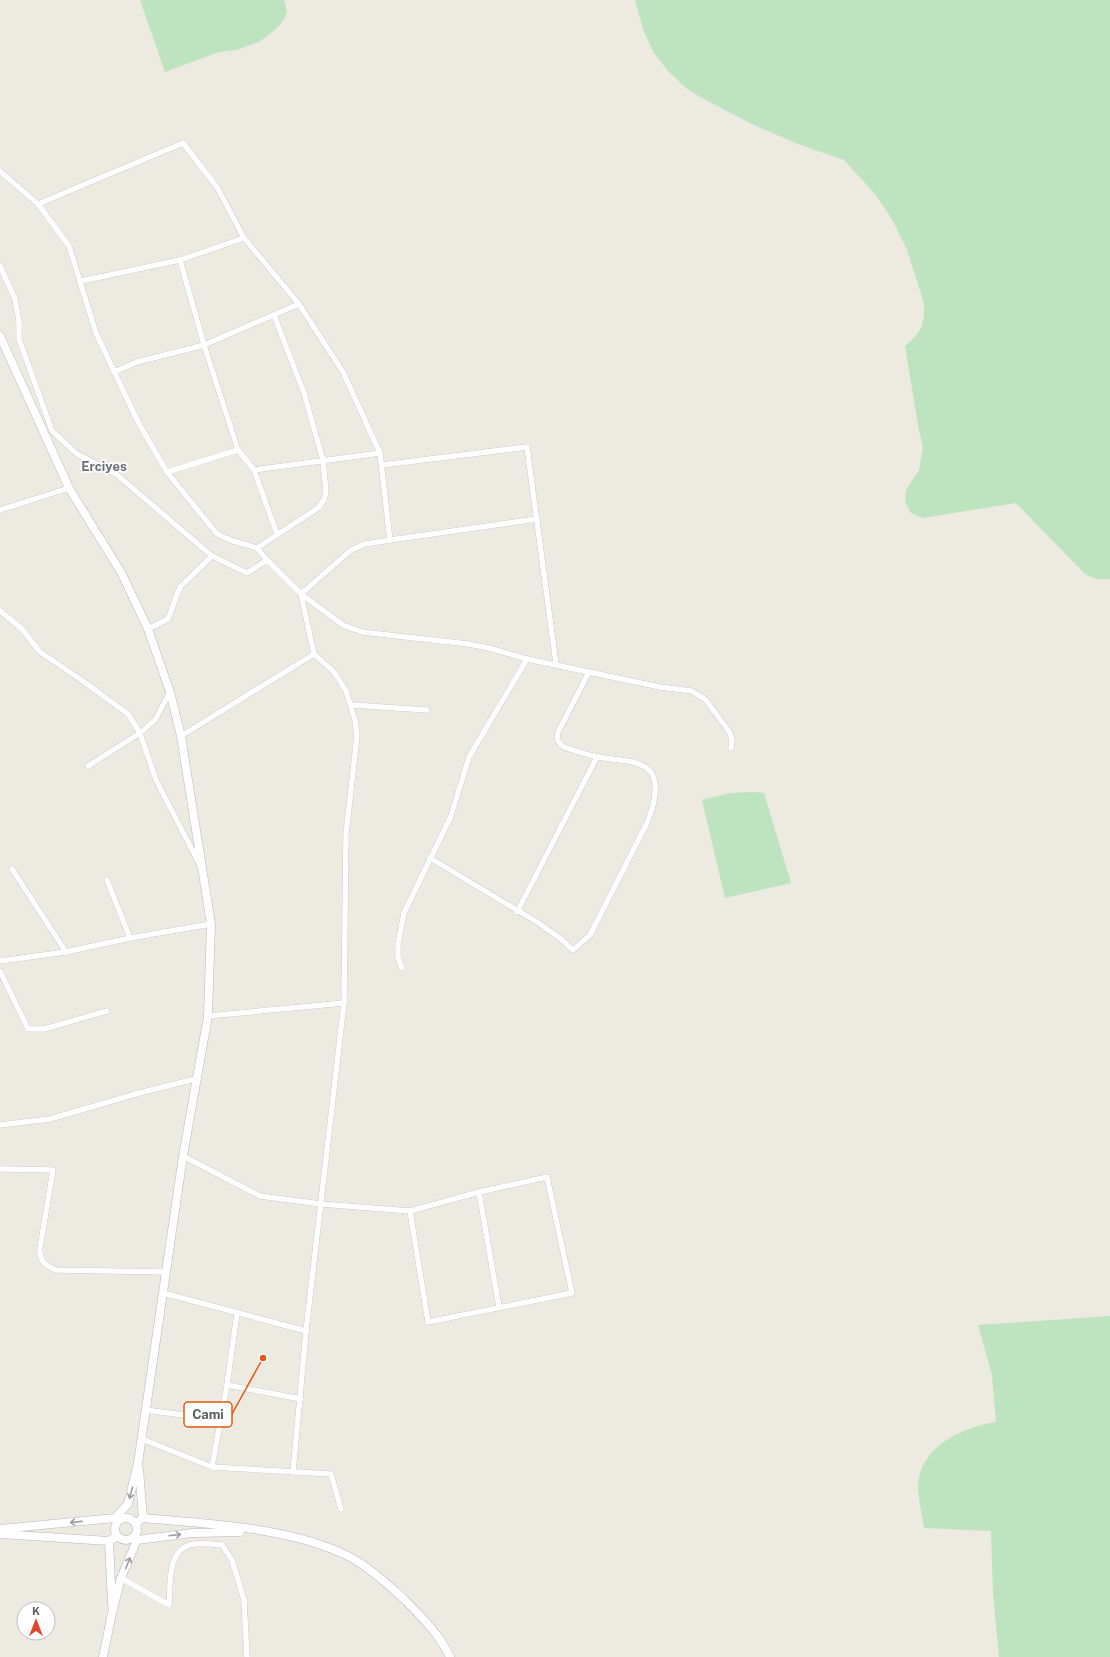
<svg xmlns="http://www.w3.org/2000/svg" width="1110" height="1657" viewBox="0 0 1110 1657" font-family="'Public Sans',sans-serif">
  <rect width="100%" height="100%" fill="#eceae1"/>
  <g fill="#bde3bf">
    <polygon points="140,0 284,0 287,12 283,21 275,30 259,42 236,50 219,52 165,72"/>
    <polygon points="635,0 1110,0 1110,579 1096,579 1085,574 1016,503 923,518 911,513 905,501 906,490 919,470 923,448 918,425 905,346 914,338 921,328 924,316 924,303 907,250 893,221 876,195 844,160 798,144 754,125 700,97 685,87 668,71 654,53 644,32"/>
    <polygon points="753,792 764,793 791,883 725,898 702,800 730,793"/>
    <path d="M1110 1316V1657H999L993 1594 991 1531 924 1528C922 1514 918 1499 918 1485 920 1446 964 1427 996 1422L992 1375 978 1325Z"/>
  </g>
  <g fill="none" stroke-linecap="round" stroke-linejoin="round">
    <g stroke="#b3b6bb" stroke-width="6">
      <g id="street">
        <polyline points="0,171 38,204 69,246 96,333 139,424 167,472 217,534 233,541 257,548 267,560 301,594 314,654"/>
        <polyline points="38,204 183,143 217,187 244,238 299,304 343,372 380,453 390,540 365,544 351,550 301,594 343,625 362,632 468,644 489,648 527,659 660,687 692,691 706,700 730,733 732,740 731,748"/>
        <polyline points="180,260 204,345 238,450 254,470 277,534"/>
        <polyline points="0,266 15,299 19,322 19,339 52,431 77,454 116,474 212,556 247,573 267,560"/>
        <polyline points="81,281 180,260 244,238"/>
        <polyline points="114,372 137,362 204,345 299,304"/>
        <polyline points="382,465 527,447 556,664"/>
        <polyline points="254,470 380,453"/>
        <polyline points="167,472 238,450"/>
        <polyline points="0,510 69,488"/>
        <polyline points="390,540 537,519"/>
        <polyline points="257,548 318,508 324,500 326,492 323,460 304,393 274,315"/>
        <polyline points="0,611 22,629 40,652 80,679 128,714 140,733 156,780 200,865"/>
        <polyline points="148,629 168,619 180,587 212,556"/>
        <polyline points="352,705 427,710"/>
        <polyline points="181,736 314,654 334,672 346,691 355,720 357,736 346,834 344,1003 306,1331 293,1472"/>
        <polyline points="88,766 140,733 155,720 170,692"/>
        <path d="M430 858 537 922 561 939 573 950 590 935 647 823C654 806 664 774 641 765 629 759 612 760 599 757 587 755 575 751 564 747 558 743 556 738 558 732L589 672"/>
        <polyline points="12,869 66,952"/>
        <polyline points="107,880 130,938"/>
        <polyline points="517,912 597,757"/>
        <polyline points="0,961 66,952 130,938 211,924"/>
        <polyline points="402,968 398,957 398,944 404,913 451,816 469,757 527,659"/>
        <polyline points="0,971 28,1029 44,1029 107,1011"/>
        <polyline points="208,1016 344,1003"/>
        <polyline points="0,1125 50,1119 139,1093 195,1079"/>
        <polyline points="183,1156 260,1196 321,1204 410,1211 479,1192 547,1177 572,1293 428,1322 410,1211"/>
        <path d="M0 1169 53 1170 40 1248C39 1260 46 1267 57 1270L166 1272"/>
        <polyline points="479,1192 499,1307"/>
        <polyline points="163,1293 306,1331"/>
        <polyline points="227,1385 301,1399"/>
        <polyline points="146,1410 221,1420"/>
        <polyline points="142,1439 212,1467 331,1474 341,1509"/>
        <polyline points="212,1467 227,1385 237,1313"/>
        <path d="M121 1578 169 1605C171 1584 166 1548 194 1544 203 1543 213 1544 222 1545L232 1560 244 1600 247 1657"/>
      </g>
    </g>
    <g stroke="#b4b7bd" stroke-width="9">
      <g id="secondary">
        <polyline points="0,336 69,488 122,574 148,629 170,692 181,736 211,924 208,1016 183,1156 138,1463 128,1504 115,1518"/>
        <polyline points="139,1469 143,1518"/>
        <circle cx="126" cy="1529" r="11"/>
        <path d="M136 1523 143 1518C209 1524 291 1527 350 1557 370 1568 389 1585 405 1600 422 1617 440 1635 450 1657"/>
        <polyline points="0,1529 115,1518 118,1519"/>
        <polyline points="0,1534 109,1541 117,1536"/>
        <polyline points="137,1540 192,1533 240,1532"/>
        <polyline points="109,1541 112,1604"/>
        <polyline points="103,1657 112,1613 121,1578 137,1540"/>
      </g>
    </g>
    <use href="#street" stroke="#fff" stroke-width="5.5"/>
    <use href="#secondary" stroke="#fff" stroke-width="8"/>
  </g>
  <defs><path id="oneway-shaft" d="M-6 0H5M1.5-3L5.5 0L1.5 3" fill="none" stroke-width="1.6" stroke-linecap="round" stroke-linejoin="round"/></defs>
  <g stroke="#9b9da0">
    <use href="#oneway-shaft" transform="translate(131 1493) rotate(105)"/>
    <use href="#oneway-shaft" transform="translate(76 1522) rotate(174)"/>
    <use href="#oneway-shaft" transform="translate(175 1535) rotate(-7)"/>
    <use href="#oneway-shaft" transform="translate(128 1563) rotate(-68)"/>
  </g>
  <g text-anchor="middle" stroke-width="3.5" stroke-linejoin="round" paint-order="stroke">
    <g font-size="13" font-weight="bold" fill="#6a6e73" stroke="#fff">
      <text x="104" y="471">Erciyes</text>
    </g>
  </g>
  <path fill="none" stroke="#e15910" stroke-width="1.5" d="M263 1358L232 1414"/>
  <circle fill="#e15910" stroke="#fff" stroke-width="1.5" cx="263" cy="1358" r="4"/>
  <rect fill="#fff" stroke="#e15910" stroke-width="1.5" x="184" y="1402" width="48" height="25" rx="4"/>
  <g font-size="13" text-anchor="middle" font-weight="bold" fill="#595c61">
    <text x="208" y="1419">Cami</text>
  </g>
  <g transform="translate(36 1621)"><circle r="19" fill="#ffffff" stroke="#bdbec0"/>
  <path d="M0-3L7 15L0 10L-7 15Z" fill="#e34530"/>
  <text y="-6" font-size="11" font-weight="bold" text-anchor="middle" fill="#595c61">K</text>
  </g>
</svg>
